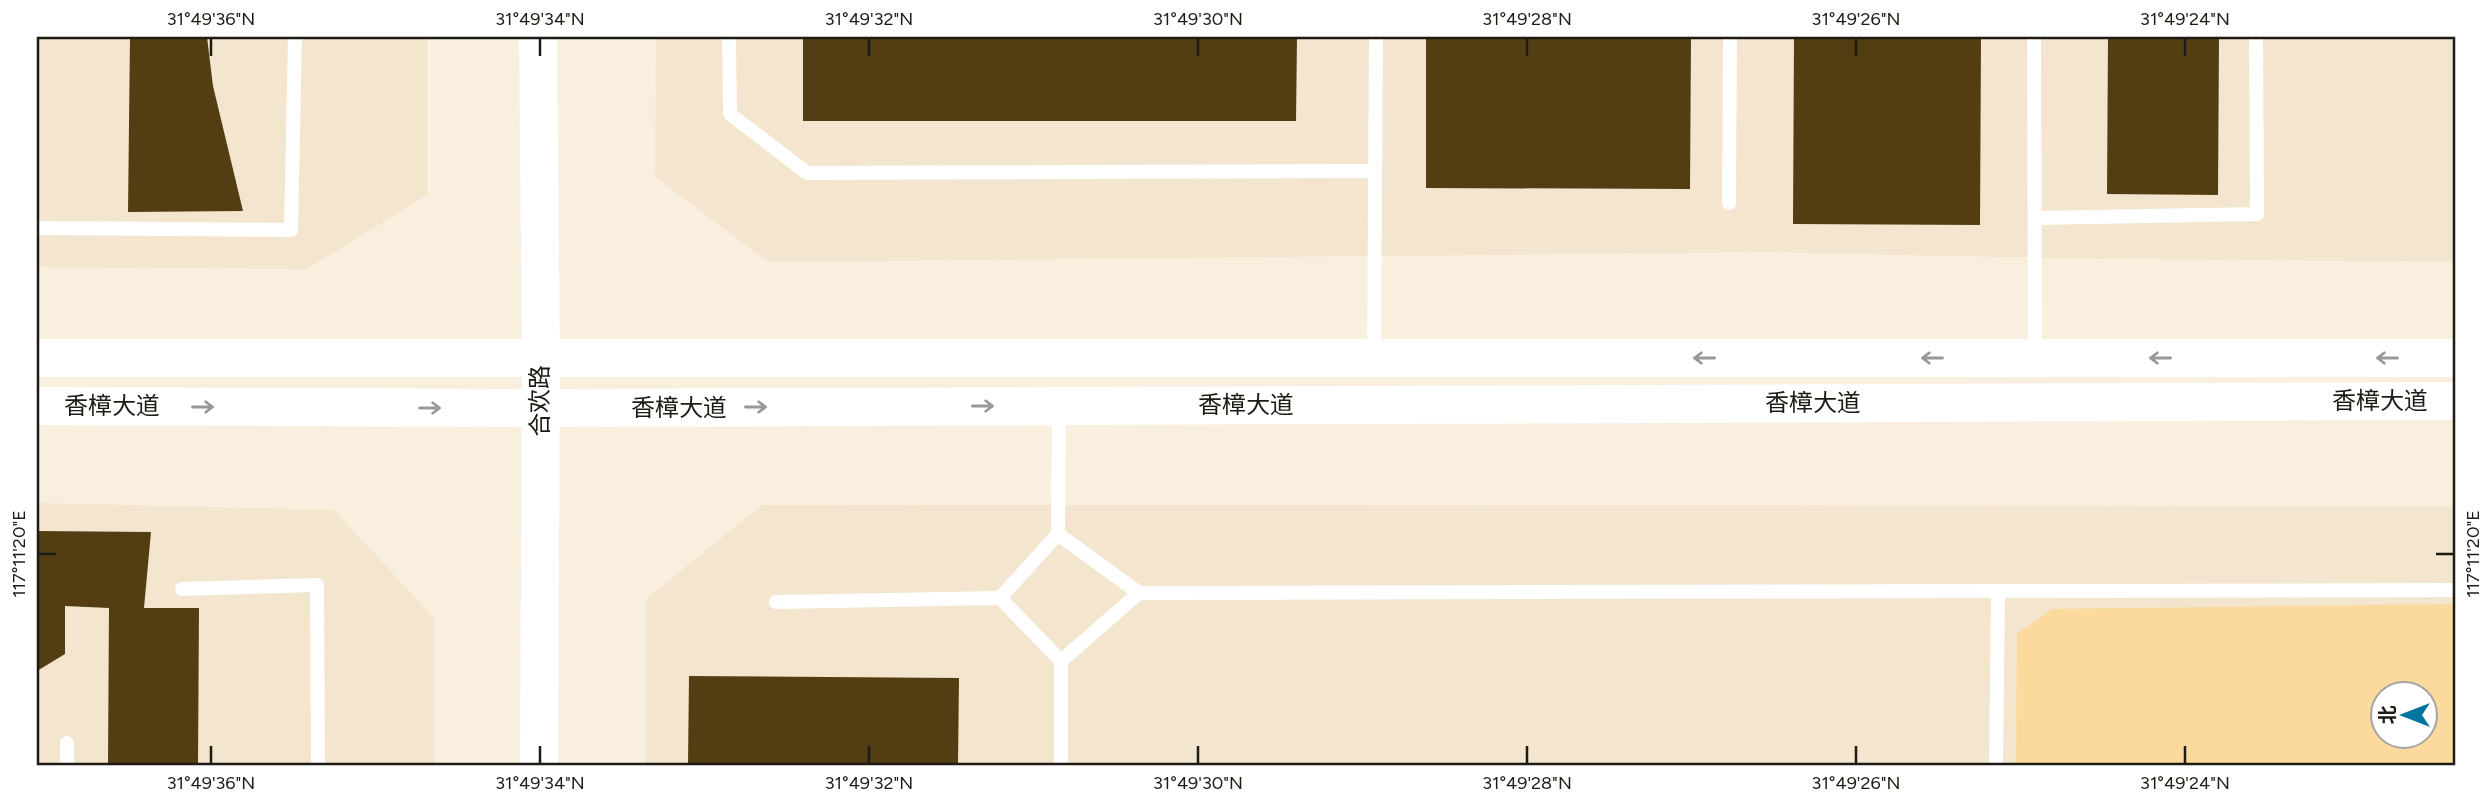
<svg xmlns="http://www.w3.org/2000/svg" width="2492" height="802" viewBox="0 0 2492 802" font-family="Figtree,'Noto Sans SC',sans-serif">
  <rect width="100%" height="100%" fill="#f9efdf"/>
  <g fill="#f3e5ce" fill-rule="evenodd">
    <polygon points="37,37 427,37 427,195 307,269 37,267"/>
    <polygon points="656,37 2455,37 2455,262 2046,258 1769,252 768,262 655,177"/>
    <polygon points="37,503 334,510 434,618 434,765 37,765"/>
    <path d="M762 505 2455 506V765H646V599ZM2384 694H2426V736H2384Z"/>
  </g>
  <path fill="#fcda9e" fill-rule="evenodd" d="M2455 604V765H2016L2017 634 2052 609ZM2384 694H2426V736H2384Z"/>
  <g fill="#533e14">
    <polygon points="130,37 207,37 213,86 243,211 128,212"/>
    <polygon points="803,37 1297,37 1296,121 803,121"/>
    <polygon points="1426,37 1691,37 1690,189 1426,188"/>
    <polygon points="1794,37 1981,37 1980,225 1793,224"/>
    <polygon points="2108,37 2219,37 2218,195 2107,194"/>
    <polygon points="37,531 151,532 144,608 199,608 198,765 108,765 109,608 65,606 65,654 37,671"/>
    <polygon points="689,676 959,678 958,765 688,765"/>
  </g>
  <g fill="none" stroke-linecap="round" stroke-linejoin="round">
    <g stroke="#fff" stroke-width="14">
      <polyline points="729,37 730,114 807,173 1375,171"/>
      <polyline points="2034,37 2035,357"/>
      <polyline points="1729,203 1730,37"/>
      <polyline points="2035,218 2257,214 2256,37"/>
      <polyline points="37,228 291,230 295,37"/>
      <polyline points="1374,357 1376,37"/>
      <polyline points="1059,408 1058,534 1139,593"/>
      <polyline points="1058,534 1000,598 1061,661"/>
      <polyline points="182,589 317,585 318,765"/>
      <polyline points="776,602 1000,598"/>
      <polyline points="67,743 67,765"/>
      <polyline points="1061,765 1061,661 1139,593 2455,590"/>
      <polyline points="1996,765 1998,591"/>
    </g>
    <g stroke="#fff" stroke-width="38">
      <polyline points="538,37 541,358 539,765"/>
      <polyline points="37,358 2455,358"/>
      <polyline points="37,406 541,408 2455,401"/>
    </g>
  </g>
  <defs><path id="oneway-shaft" d="M-6 0H5M1.5-3L5.5 0L1.5 3" fill="none" stroke-width="1.6" stroke-linecap="round" stroke-linejoin="round" transform="scale(1.75)"/></defs>
  <g stroke="#9a9896">
    <use href="#oneway-shaft" transform="translate(1704 358) rotate(180)"/>
    <use href="#oneway-shaft" transform="translate(1932 358) rotate(180)"/>
    <use href="#oneway-shaft" transform="translate(2160 358) rotate(180)"/>
    <use href="#oneway-shaft" transform="translate(2387 358) rotate(180)"/>
    <use href="#oneway-shaft" transform="translate(983 406)"/>
    <use href="#oneway-shaft" transform="translate(203 407)"/>
    <use href="#oneway-shaft" transform="translate(756 407)"/>
    <use href="#oneway-shaft" transform="translate(430 408)"/>
  </g>
  <path fill="none" stroke="#1e1b15" stroke-width="2.5" d="M211 38V56M540 38V56M869 38V56M1198 38V56M1527 38V56M1856 38V56M2185 38V56M38 554H56M2436 554H2454M211 746V764M540 746V764M869 746V764M1198 746V764M1527 746V764M1856 746V764M2185 746V764"/>
  <g text-anchor="middle" stroke-width="7" stroke-linejoin="round" paint-order="stroke">
    <g font-size="24" fill="#1e1b15" stroke="#fff">
      <text transform="translate(540 401) rotate(-90)" y="8">合欢路</text>
      <text x="2380" y="409">香樟大道</text>
      <text x="1813" y="411">香樟大道</text>
      <text x="1246" y="413">香樟大道</text>
      <text x="112" y="414">香樟大道</text>
      <text x="679" y="416">香樟大道</text>
    </g>
  </g>
  <rect width="2492" height="802" fill="none" stroke="#ffffff" stroke-width="77"/>
  <g transform="translate(2404 715) rotate(270)"><circle r="33" fill="#ffffff" stroke="#a5a4a1" stroke-width="2"/>
  <path d="M0-5L12 26L0 18L-12 26Z" fill="#00759e"/>
  <text y="-10" font-size="19" font-weight="bold" text-anchor="middle" fill="#1e1b15">北</text>
  </g>
  <rect x="38" y="38" width="2416" height="726" fill="none" stroke="#1e1b15" stroke-width="2.5"/>
  <g font-size="18" text-anchor="middle" fill="#1e1b15">
    <text x="211" y="25">31°49'36"N</text>
    <text x="540" y="25">31°49'34"N</text>
    <text x="869" y="25">31°49'32"N</text>
    <text x="1198" y="25">31°49'30"N</text>
    <text x="1527" y="25">31°49'28"N</text>
    <text x="1856" y="25">31°49'26"N</text>
    <text x="2185" y="25">31°49'24"N</text>
    <text transform="translate(2473 554) rotate(-90)" y="6">117°11'20"E</text>
    <text transform="translate(19 554) rotate(-90)" y="6">117°11'20"E</text>
    <text x="211" y="789">31°49'36"N</text>
    <text x="540" y="789">31°49'34"N</text>
    <text x="869" y="789">31°49'32"N</text>
    <text x="1198" y="789">31°49'30"N</text>
    <text x="1527" y="789">31°49'28"N</text>
    <text x="1856" y="789">31°49'26"N</text>
    <text x="2185" y="789">31°49'24"N</text>
  </g>
</svg>
